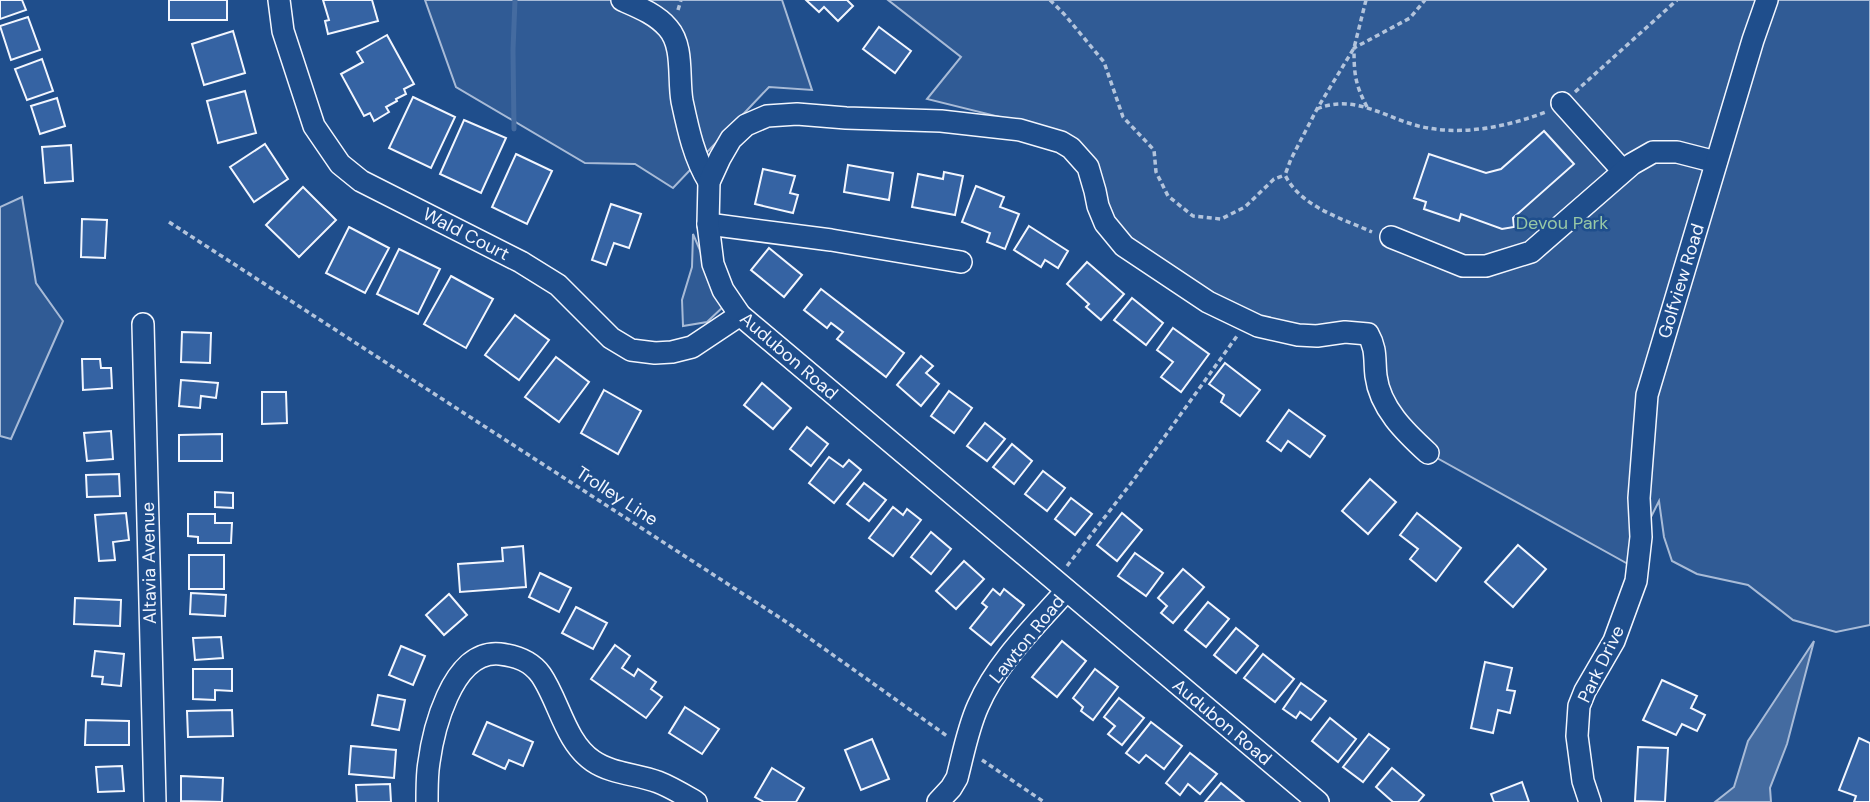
<svg xmlns="http://www.w3.org/2000/svg" width="1870" height="802" viewBox="0 0 1870 802" font-family="'DM Sans',sans-serif">
  <rect width="100%" height="100%" fill="#1f4e8c"/>
  <g fill="#305b95" stroke="#a8bbd7" stroke-width="2">
    <polygon points="425,0 782,0 812,90 769,87 673,188 635,164 585,163 456,87"/>
    <polygon points="888,0 1870,0 1870,625 1836,632 1793,620 1748,585 1697,574 1672,561 1664,537 1659,501 1641,537 1637,569 1428,453 1388,409 1375,346 1258,326 1124,246 1061,132 927,99 961,57"/>
    <polygon points="22,197 36,283 63,321 11,439 0,436 0,207"/>
    <polygon points="693,234 724,306 707,322 683,326 682,300 692,267"/>
  </g>
  <polygon fill="#446ba0" stroke="#a8bbd7" stroke-width="2" points="1814,641 1787,744 1770,788 1771,802 1715,802 1734,787 1748,741"/>
  <g fill="none" stroke-linecap="round" stroke-linejoin="round">
    <polyline stroke="#446ba0" stroke-width="5" points="514,129 513,50 515,0"/>
  </g>
  <g fill="#3563a3" stroke="#f2f6ff" stroke-width="2">
    <polygon points="0,0 22,0 26,10 0,19"/>
    <rect x="169" y="0" width="58" height="20"/>
    <polygon points="323,0 372,0 378,21 328,34 325,21 329,20"/>
    <polygon points="806,0 847,0 853,6 838,21 824,7 819,12"/>
    <polygon points="28,17 40,50 11,60 0,26"/>
    <polygon points="879,27 911,51 895,73 863,49"/>
    <polygon points="233,31 245,73 204,85 192,44"/>
    <polygon points="387,35 414,84 404,89 406,94 396,99 397,101 386,107 389,112 374,121 370,113 364,116 341,74 363,62 357,52"/>
    <polygon points="42,59 53,91 27,100 15,69"/>
    <polygon points="245,91 256,133 218,143 207,101"/>
    <polygon points="413,97 455,117 431,168 389,148"/>
    <polygon points="57,98 65,126 40,134 31,106"/>
    <polygon points="464,120 506,138 481,193 440,174"/>
    <polygon points="1544,131 1574,164 1513,218 1514,227 1502,229 1461,214 1459,221 1424,209 1426,202 1414,198 1429,154 1486,173 1501,169"/>
    <polygon points="265,144 288,179 254,202 230,167"/>
    <polygon points="71,145 73,181 45,183 42,147"/>
    <polygon points="516,154 552,171 527,224 492,207"/>
    <polygon points="848,165 893,173 889,200 844,192"/>
    <polygon points="763,169 795,176 790,193 798,195 793,213 755,204"/>
    <polygon points="944,172 963,176 955,215 912,207 918,174 943,179"/>
    <polygon points="976,186 1004,197 1000,207 1019,214 1005,249 987,242 990,233 962,222"/>
    <polygon points="303,187 336,220 299,257 266,225"/>
    <polygon points="611,204 641,214 629,248 614,243 606,265 592,260"/>
    <polygon points="82,219 107,220 105,258 81,257"/>
    <polygon points="1029,226 1068,251 1058,268 1045,260 1041,267 1014,250"/>
    <polygon points="349,227 389,248 365,293 326,273"/>
    <polygon points="769,248 802,275 784,297 751,270"/>
    <polygon points="399,249 440,269 418,314 377,294"/>
    <polygon points="1087,262 1124,294 1101,320 1086,307 1089,304 1067,284"/>
    <polygon points="451,276 493,299 466,348 424,324"/>
    <polygon points="821,289 904,353 886,377 837,339 843,332 831,323 827,328 804,310"/>
    <polygon points="1132,298 1163,323 1146,345 1114,320"/>
    <polygon points="515,315 549,340 519,380 485,355"/>
    <polygon points="1173,328 1209,354 1181,392 1161,377 1173,362 1157,350"/>
    <polygon points="182,332 211,333 210,363 181,362"/>
    <polygon points="921,356 933,366 926,373 939,384 921,406 897,385"/>
    <polygon points="556,357 589,382 559,422 525,397"/>
    <polygon points="82,359 100,359 101,368 111,368 112,388 83,390"/>
    <polygon points="1225,363 1260,390 1240,416 1221,402 1224,395 1209,384"/>
    <polygon points="181,380 218,383 216,398 201,396 200,408 179,406"/>
    <polygon points="762,383 791,408 773,429 744,405"/>
    <polygon points="604,390 641,411 618,454 581,433"/>
    <polygon points="949,391 972,408 954,433 931,416"/>
    <polygon points="262,392 286,392 287,423 262,424"/>
    <polygon points="1289,410 1325,436 1310,457 1288,441 1281,451 1267,441"/>
    <polygon points="985,423 1005,439 987,461 967,446"/>
    <polygon points="807,427 828,444 811,466 790,449"/>
    <polygon points="111,431 113,459 87,461 84,433"/>
    <polygon points="222,434 222,461 179,461 179,435"/>
    <polygon points="1012,444 1032,461 1014,484 993,467"/>
    <polygon points="829,457 843,467 849,460 861,470 834,503 809,483"/>
    <polygon points="1043,471 1065,488 1047,511 1025,494"/>
    <polygon points="119,474 120,496 87,497 86,475"/>
    <polygon points="1370,479 1396,502 1368,534 1342,511"/>
    <polygon points="864,483 886,500 869,521 847,504"/>
    <polygon points="215,492 233,493 233,508 215,507"/>
    <polygon points="1071,498 1092,514 1075,535 1055,519"/>
    <polygon points="893,507 903,515 907,509 921,520 893,556 869,538"/>
    <polygon points="126,513 129,540 113,542 115,560 99,561 95,515"/>
    <polygon points="1122,513 1142,530 1117,561 1097,545"/>
    <polygon points="1417,513 1461,548 1436,581 1410,559 1418,549 1400,535"/>
    <polygon points="188,514 215,514 215,523 232,523 231,543 198,543 198,537 188,536"/>
    <polygon points="931,532 951,549 931,574 911,557"/>
    <polygon points="1518,545 1546,569 1513,607 1485,582"/>
    <polygon points="523,546 526,587 460,592 458,564 503,561 502,548"/>
    <polygon points="1135,553 1163,573 1146,596 1118,576"/>
    <rect x="189" y="555" width="35" height="34"/>
    <polygon points="964,561 984,579 956,609 936,591"/>
    <polygon points="1183,569 1204,587 1173,623 1161,613 1167,606 1158,598"/>
    <polygon points="540,573 571,588 559,612 529,597"/>
    <polygon points="993,589 1000,595 1004,589 1024,605 991,645 970,628 987,607 982,603"/>
    <polygon points="191,593 226,595 225,616 190,614"/>
    <polygon points="449,594 467,615 444,635 426,615"/>
    <polygon points="75,598 121,600 120,626 74,624"/>
    <polygon points="1208,602 1229,619 1206,647 1185,630"/>
    <polygon points="576,607 607,623 593,649 562,633"/>
    <polygon points="1236,628 1258,646 1236,673 1214,655"/>
    <polygon points="221,637 223,658 195,660 193,638"/>
    <polygon points="1062,641 1086,661 1057,697 1032,677"/>
    <polygon points="615,645 630,656 622,668 634,676 638,669 656,682 651,689 662,697 646,718 591,679"/>
    <polygon points="401,646 425,656 413,685 389,675"/>
    <polygon points="95,651 124,654 121,686 102,684 103,677 92,676"/>
    <polygon points="1263,654 1294,679 1275,702 1244,678"/>
    <polygon points="1485,662 1512,668 1507,690 1515,691 1510,713 1498,710 1493,733 1471,728"/>
    <polygon points="193,669 232,669 232,691 215,690 215,700 193,699"/>
    <polygon points="1095,669 1118,687 1093,720 1081,711 1083,707 1073,698"/>
    <polygon points="1662,680 1697,696 1691,708 1705,715 1697,731 1682,724 1676,735 1643,720"/>
    <polygon points="1301,683 1326,701 1311,720 1300,712 1296,718 1283,709"/>
    <polygon points="378,695 405,700 399,730 372,725"/>
    <polygon points="1119,698 1144,718 1122,745 1108,734 1115,726 1104,717"/>
    <polygon points="685,707 719,729 702,754 669,733"/>
    <polygon points="232,710 233,736 188,737 187,711"/>
    <polygon points="1330,718 1356,739 1338,762 1312,741"/>
    <polygon points="86,720 129,721 129,745 85,745"/>
    <polygon points="487,722 533,742 523,766 509,760 505,769 473,754"/>
    <polygon points="1151,722 1182,746 1164,769 1146,755 1139,763 1126,753"/>
    <polygon points="1369,734 1389,749 1363,782 1343,767"/>
    <polygon points="1859,738 1870,743 1870,802 1854,802 1856,796 1839,790"/>
    <polygon points="872,739 889,779 861,790 845,750"/>
    <polygon points="351,746 396,750 394,778 349,774"/>
    <polygon points="1638,747 1668,748 1665,802 1635,801"/>
    <polygon points="1190,753 1217,774 1200,794 1188,784 1180,795 1166,783"/>
    <polygon points="122,766 124,791 98,792 96,767"/>
    <polygon points="772,768 804,788 796,802 764,802 755,797"/>
    <polygon points="1392,768 1424,795 1418,802 1393,802 1376,787"/>
    <polygon points="181,776 223,778 222,802 181,801"/>
    <polygon points="1522,782 1529,802 1494,802 1491,794"/>
    <polygon points="1221,783 1244,802 1205,802"/>
    <polygon points="390,784 391,802 357,802 356,785"/>
  </g>
  <g fill="none" stroke-linecap="round" stroke-linejoin="round">
    <g stroke="#f2f6ff" stroke-width="24">
      <g id="minor">
        <polyline points="279,0 283,31 314,126 340,164 361,181 521,262 558,285 611,338 631,350 655,353 672,352 692,347 740,315"/>
        <path d="M622 0C638 7 656 14 668 28 684 46 678 78 682 101 688 129 694 158 709 182"/>
        <polyline points="1562,103 1623,171"/>
        <polyline points="708,224 831,240 961,262"/>
        <polyline points="1391,237 1463,266 1486,266 1531,252 1632,164 1653,152 1677,152 1716,162"/>
        <polyline points="143,324 155,802"/>
        <path d="M427 802C427 791 427 781 428 770 432 734 451 649 500 654 517 656 531 661 541 675 559 701 565 742 593 761 612 774 637 774 658 782 671 787 684 795 696 802"/>
        <path d="M938 802 951 788 957 778C963 755 968 728 978 706 997 662 1035 626 1066 591"/>
        <path d="M1318 802 740 315 723 290 713 264 708 224 709 182 720 158 731 139 746 125 767 116 797 114 846 118 941 121 1020 130 1061 142 1071 148 1088 167 1095 191 1098 206 1105 223 1124 246 1208 302 1258 326 1298 335 1317 336 1345 332 1368 334C1377 350 1374 359 1376 376 1380 408 1405 432 1428 453"/>
        <polyline points="1590,802 1583,781 1577,736 1579,706 1585,691 1614,641 1636,581 1641,537 1639,498 1647,395 1753,40 1767,0"/>
      </g>
    </g>
    <g stroke="#b3c4dc" stroke-width="3.5" stroke-dasharray="5 3.5" stroke-linecap="butt">
      <polyline points="1050,0 1064,14 1104,62 1123,117 1154,150 1156,172 1168,196 1193,216 1221,219 1245,207 1274,179 1285,175"/>
      <path d="M1366 0 1354 48 1317 109 1291 159 1285 175C1301 207 1341 218 1372 232"/>
      <polyline points="678,10 681,0"/>
      <polyline points="1575,92 1677,0"/>
      <path d="M1367 107C1355 84 1354 74 1354 48L1410 18 1425 0"/>
      <path d="M1317 109C1357 92 1390 122 1428 128 1467 135 1509 126 1546 112"/>
      <polyline points="169,222 788,623 947,736"/>
      <polyline points="1067,566 1132,482 1237,336"/>
      <polyline points="982,760 1044,802"/>
    </g>
    <use href="#minor" stroke="#1f4e8c" stroke-width="21"/>
  </g>
  <g text-anchor="middle" stroke-width="5" stroke-linejoin="round" paint-order="stroke">
    <g font-size="18" fill="#97c8a6" stroke="#1f4e8c">
      <text x="1562" y="229">Devou Park</text>
    </g>
    <g font-size="18" fill="#f2f6ff" stroke="#1f4e8c">
      <text transform="translate(466 234) rotate(27)" y="6">Wald Court</text>
      <text transform="translate(1681 281) rotate(-73)" y="6">Golfview Road</text>
      <text transform="translate(789 356) rotate(41)" y="6">Audubon Road</text>
      <text transform="translate(617 496) rotate(33)" y="6">Trolley Line</text>
      <text transform="translate(149 563) rotate(-91)" y="6">Altavia Avenue</text>
      <text transform="translate(1027 639) rotate(-51)" y="6">Lawton Road</text>
      <text transform="translate(1601 664) rotate(-64)" y="6">Park Drive</text>
      <text transform="translate(1222 722) rotate(40)" y="6">Audubon Road</text>
    </g>
  </g>
</svg>
